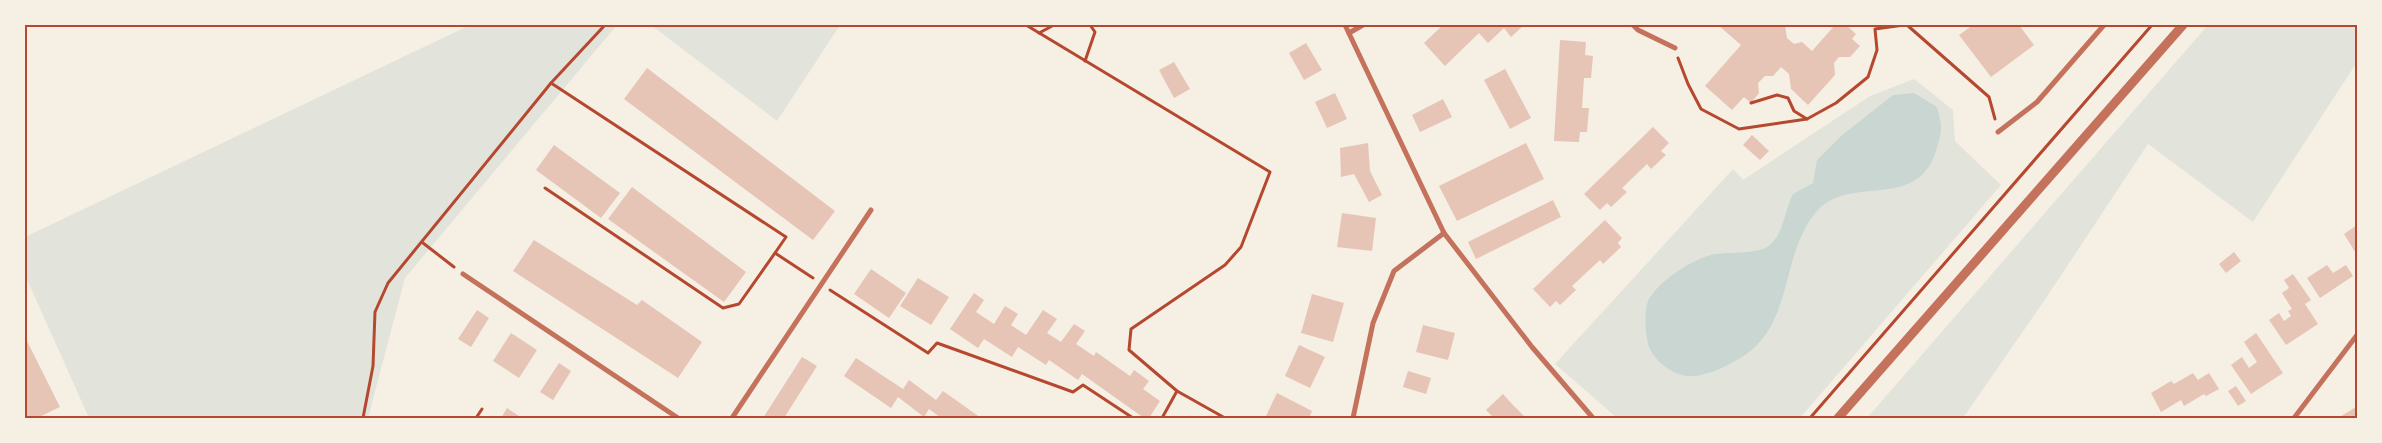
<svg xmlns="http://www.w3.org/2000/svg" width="2382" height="443" viewBox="0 0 2382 443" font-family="'PT Sans Narrow',sans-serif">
  <rect width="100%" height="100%" fill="#f6efe4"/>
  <g fill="#e2e4dc">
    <polygon points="470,25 617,25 405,278 368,418 89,418 25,275 25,237"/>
    <polygon points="651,25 840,25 777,121"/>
    <polygon points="2208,25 2357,25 2357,62 2253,222 2148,144 2044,301 1963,418 1867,418"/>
    <polygon points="1914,79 1953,110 1955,141 2001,185 1800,418 1617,418 1555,364 1733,169 1743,180 1870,96"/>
  </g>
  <path fill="#c9d6d2" d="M1914 93 1937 107C1943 128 1942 130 1936 151 1917 212 1849 174 1817 211 1778 256 1796 328 1737 360 1723 368 1712 373 1696 376 1677 378 1658 365 1650 349 1645 339 1644 311 1648 301 1658 281 1694 258 1715 254 1728 252 1756 254 1767 247 1784 236 1784 211 1793 194L1813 183 1817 160 1841 136 1893 95Z"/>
  <g fill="#e6c5b7">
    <polygon points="1443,25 1524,25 1511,37 1504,28 1488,43 1479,33 1445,66 1424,43"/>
    <polygon points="1718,25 1785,25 1787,38 1794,44 1802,42 1812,51 1835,25 1846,25 1856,34 1852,39 1860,46 1850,57 1839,57 1834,63 1835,75 1808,105 1791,89 1789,74 1781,67 1773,76 1765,76 1758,83 1759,93 1751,103 1744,97 1732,110 1705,86 1741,45"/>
    <polygon points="1973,25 2019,25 2034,45 1991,77 1959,35"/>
    <polygon points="1560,40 1586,42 1585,55 1593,56 1591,78 1584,78 1582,108 1589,108 1587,132 1580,132 1579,142 1554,141"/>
    <polygon points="1306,43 1322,70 1304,80 1289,53"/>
    <polygon points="1174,62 1190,89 1174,98 1159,70"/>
    <polygon points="647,68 835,211 813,240 624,99"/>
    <polygon points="1505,69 1531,118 1510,129 1484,80"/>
    <polygon points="1335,93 1347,119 1327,128 1315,102"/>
    <polygon points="1443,99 1452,117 1420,132 1412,115"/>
    <polygon points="1653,127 1669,143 1661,151 1666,155 1651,169 1647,164 1622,188 1627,192 1611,207 1607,203 1600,210 1584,194"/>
    <polygon points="1752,135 1769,151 1760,160 1743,145"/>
    <polygon points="1368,143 1370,171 1382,195 1369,202 1354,174 1341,177 1340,148"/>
    <polygon points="1526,143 1544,179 1457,221 1439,186"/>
    <polygon points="554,145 620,193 601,218 536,170"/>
    <polygon points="632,187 746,272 724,302 608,219"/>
    <polygon points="1553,200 1561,217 1476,259 1468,242"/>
    <polygon points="1342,213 1376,218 1372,251 1337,247"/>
    <polygon points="1605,220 1622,238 1618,243 1621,247 1603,264 1600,260 1572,286 1576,290 1560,305 1556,301 1550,307 1533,289"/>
    <polygon points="2357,225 2357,255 2344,234"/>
    <polygon points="534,240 637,305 642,300 702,342 678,378 513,271"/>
    <polygon points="2234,252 2241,261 2226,273 2219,264"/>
    <polygon points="2327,265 2333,273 2346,265 2353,276 2320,298 2307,278"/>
    <polygon points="871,269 906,293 889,318 854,294"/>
    <polygon points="2293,274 2311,300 2305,304 2318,324 2286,345 2269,320 2279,313 2284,321 2291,316 2288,311 2292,309 2282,293 2289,288 2284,280"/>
    <polygon points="918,278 949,297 931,325 900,306"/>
    <polygon points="974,293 984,300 976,312 994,324 1005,306 1018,314 1011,325 1026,335 1043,310 1057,319 1047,333 1061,342 1074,324 1085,331 1076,344 1094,356 1096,352 1130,376 1134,370 1149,381 1143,389 1160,401 1149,418 1144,418 1082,374 1078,380 1049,360 1046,365 1018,347 1012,357 984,339 978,348 950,329"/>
    <polygon points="1312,294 1344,303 1333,342 1301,333"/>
    <polygon points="477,310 489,318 471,347 458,339"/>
    <polygon points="1423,325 1455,333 1448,360 1416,352"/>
    <polygon points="511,333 537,350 519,378 493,361"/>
    <polygon points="2256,333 2283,373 2251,394 2231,365 2242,357 2249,368 2257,362 2244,342"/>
    <polygon points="25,337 60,407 37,418 25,418"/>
    <polygon points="1299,345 1325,357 1310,388 1285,376"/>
    <polygon points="802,357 817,366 784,418 763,418"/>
    <polygon points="856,358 903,389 909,380 936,400 943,391 981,418 941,418 929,409 924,417 898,397 891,408 844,376"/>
    <polygon points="559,363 571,371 553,400 540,392"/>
    <polygon points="1408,371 1431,378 1426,394 1403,387"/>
    <polygon points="2193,373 2198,380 2209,373 2219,389 2206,396 2204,394 2184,406 2181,400 2161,412 2151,393 2171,381 2174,384"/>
    <polygon points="2236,386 2246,401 2238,406 2228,391"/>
    <polygon points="1277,393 1312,411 1309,418 1265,418"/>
    <polygon points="1503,394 1512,404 1526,418 1494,418 1486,410"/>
    <polygon points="2356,407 2357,418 2338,418"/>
    <polygon points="507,408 522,418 501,418"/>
  </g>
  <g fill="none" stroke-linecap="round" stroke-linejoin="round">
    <g stroke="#b5482f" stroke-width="3">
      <polyline points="1026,25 1270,172 1241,247 1225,265 1131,329 1129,350 1177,391 1225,418"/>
      <polyline points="1907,25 1989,97 1995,119"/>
      <polyline points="1039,33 1054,25"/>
      <polyline points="1678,58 1688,84 1701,109 1739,129 1807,119 1836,103 1868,77 1877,50 1875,29 1904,25"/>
      <polyline points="1085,61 1095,32 1090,25"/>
      <polyline points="551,83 786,237 775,253 813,278"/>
      <polyline points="1751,103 1777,95 1788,98 1794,111 1807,119"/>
      <polyline points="545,188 723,308 739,304 775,253"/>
      <polyline points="423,243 454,267"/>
      <polyline points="830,290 928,353 937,343 1073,392 1083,385 1133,418"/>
      <polyline points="363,418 373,366 375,312 388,283 551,83 605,25"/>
      <polyline points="476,418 482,409"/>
      <polyline points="1162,418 1177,391"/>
      <polyline points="1810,418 2152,25"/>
    </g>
    <g stroke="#c5725c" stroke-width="5">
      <polyline points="1345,25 1444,233 1532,347 1593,418"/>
      <polyline points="1633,25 1638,30 1675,48"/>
      <polyline points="1349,33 1363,25"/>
      <polyline points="1998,132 2037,102 2104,25"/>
      <polyline points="463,274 678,418"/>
      <polyline points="732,418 871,210"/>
      <polyline points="1353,418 1373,323 1394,271 1444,233"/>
      <polyline points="2294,418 2357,335"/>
    </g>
    <polyline stroke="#c5725c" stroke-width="9" points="1838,418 2183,25"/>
  </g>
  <rect width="2382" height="443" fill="none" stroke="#f6efe4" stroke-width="52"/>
  <rect x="26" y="26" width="2330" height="391" fill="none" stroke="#b5482f" stroke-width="2"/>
</svg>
